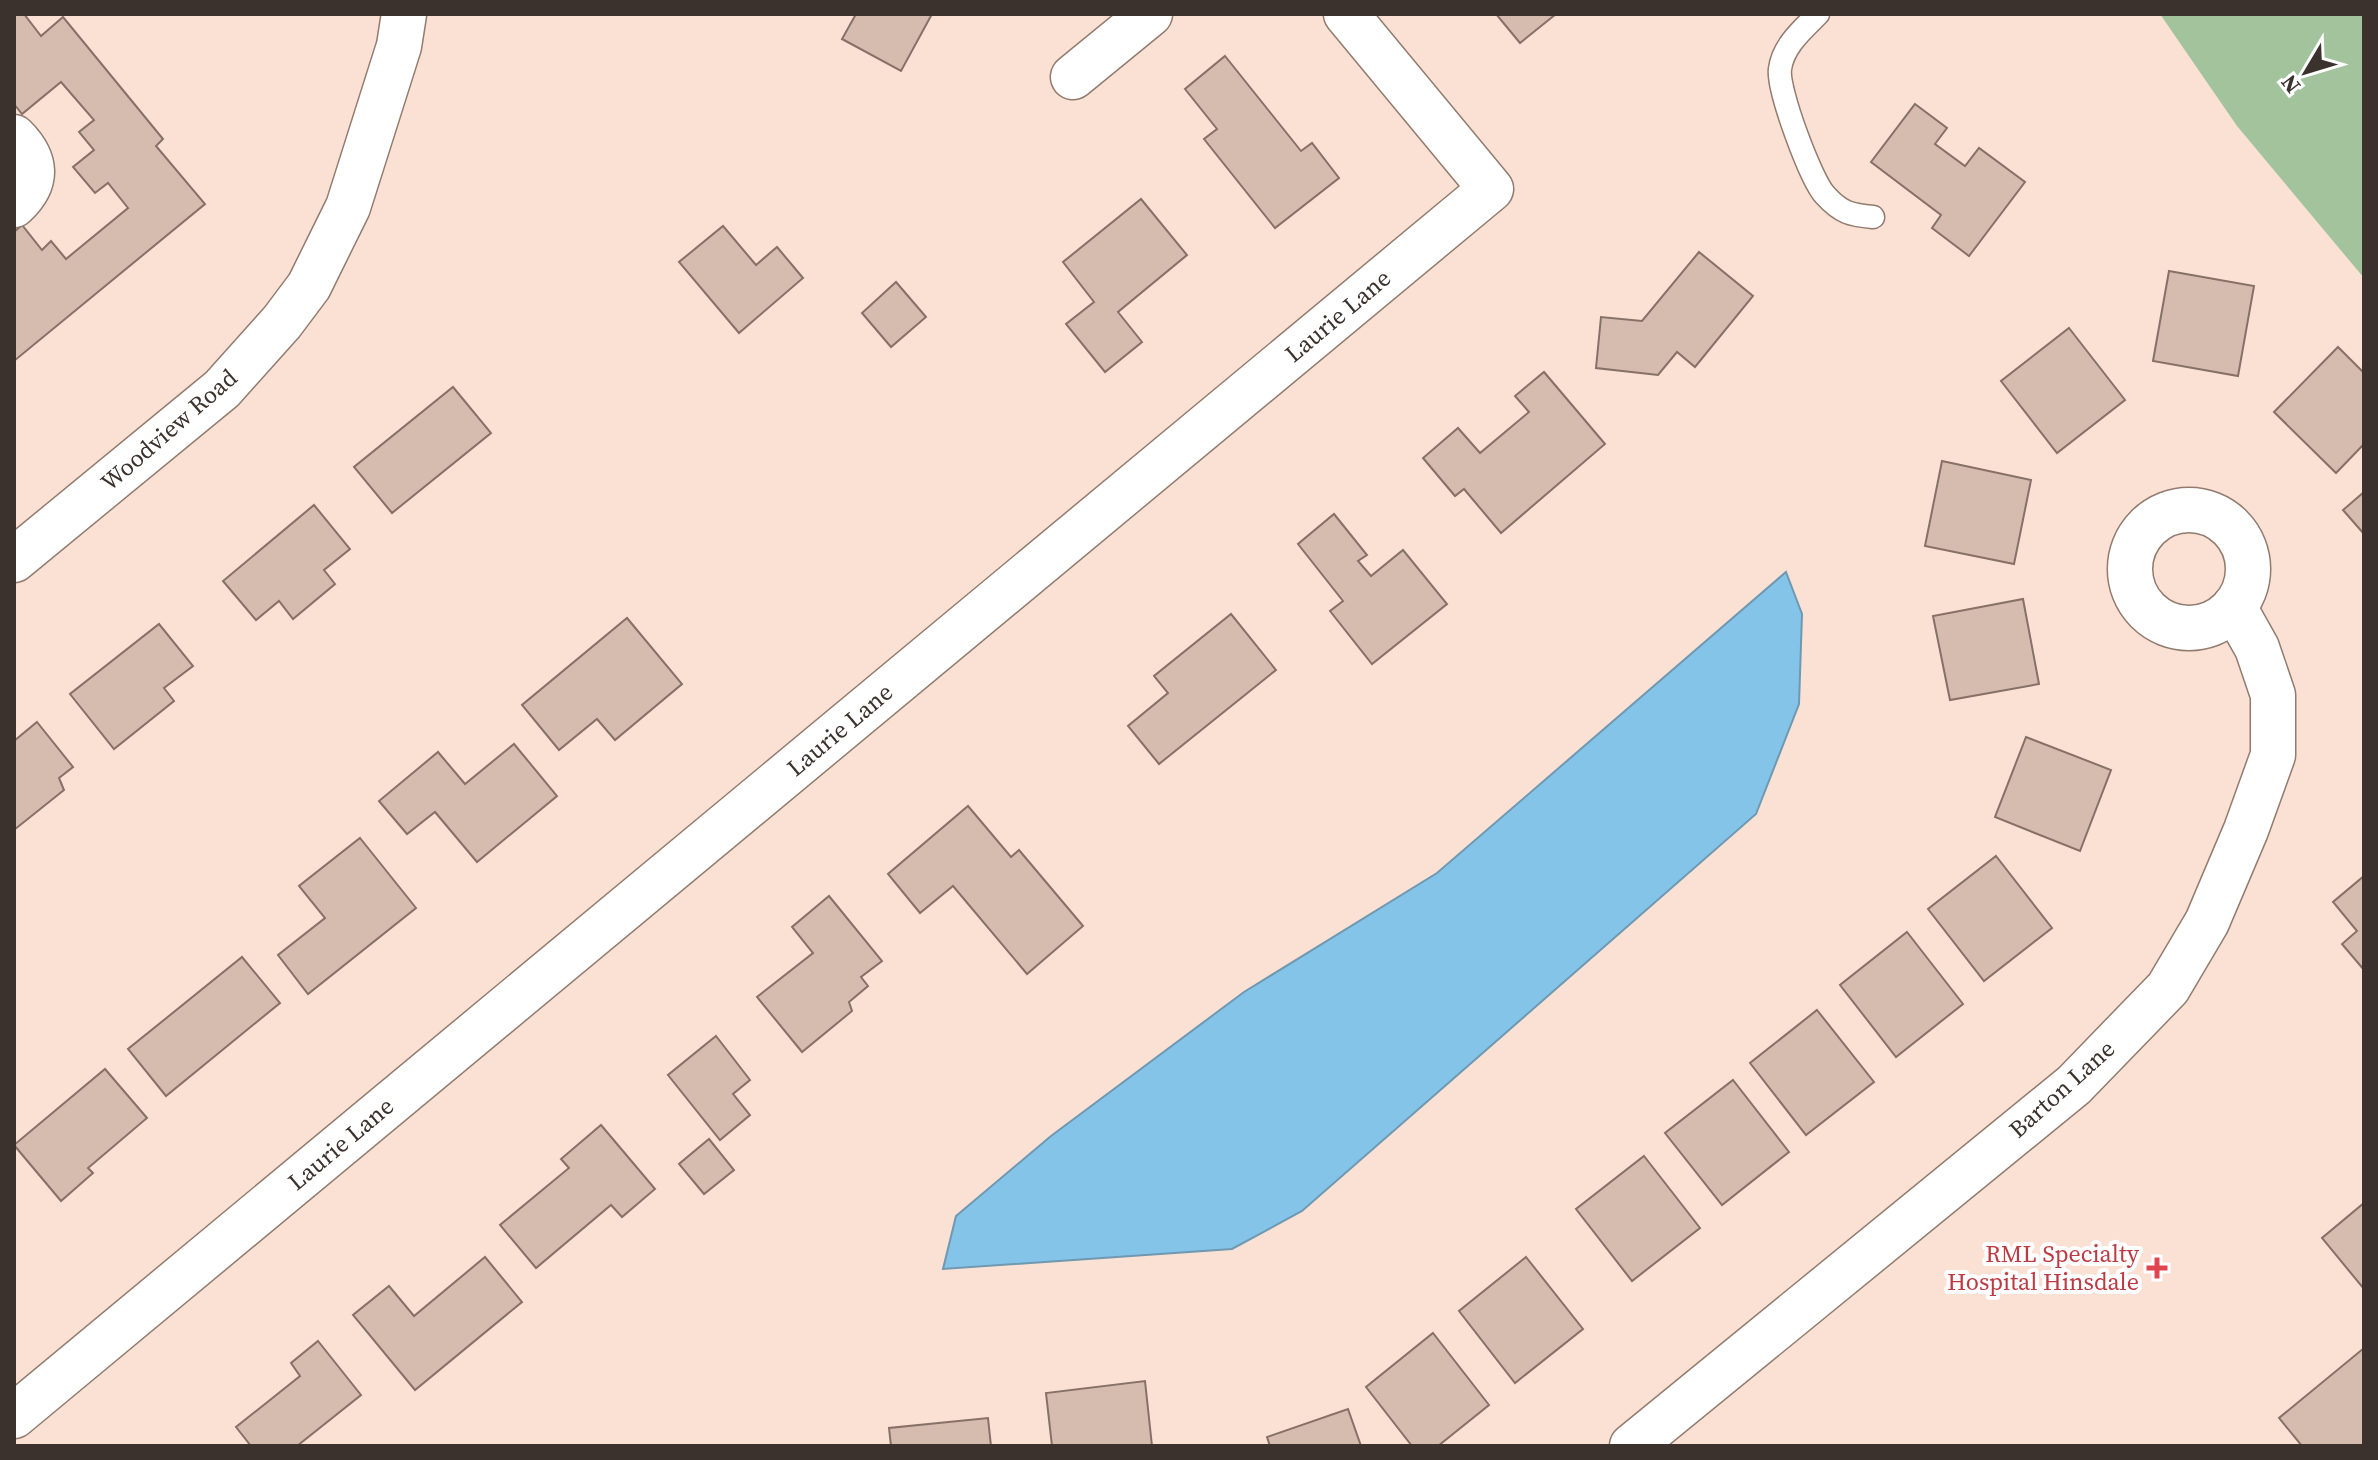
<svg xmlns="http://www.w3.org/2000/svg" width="2378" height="1460" viewBox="0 0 2378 1460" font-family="'Source Serif 4',serif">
  <rect width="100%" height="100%" fill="#fae1d3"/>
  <polygon fill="#a2c39b" points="2160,14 2364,14 2364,278 2237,126"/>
  <polygon fill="#85c4e9" stroke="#6f98b1" stroke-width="2" points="1786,572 1802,614 1799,704 1756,814 1302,1211 1232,1249 943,1269 956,1216 1051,1136 1244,992 1437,873"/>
  <g fill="#d5bcaf" stroke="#877065" stroke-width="2">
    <polygon points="14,14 24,14 41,36 63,17 163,139 156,146 205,204 14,361 14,232 22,225 42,250 51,241 66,259 128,208 108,183 95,193 73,167 94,150 79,132 94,120 61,82 22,114 14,104"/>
    <polygon points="856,14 932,14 901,71 842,39"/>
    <polygon points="1496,14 1556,14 1520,43"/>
    <polygon points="1225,56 1301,151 1312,143 1339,178 1275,228 1204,139 1217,129 1185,89"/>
    <polygon points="1915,104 1947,128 1935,144 1965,166 1979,148 2025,182 1969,256 1932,228 1941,215 1871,162"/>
    <polygon points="1141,199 1187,255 1118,312 1142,342 1105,372 1066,324 1094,302 1063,262"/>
    <polygon points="723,226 756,265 777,247 803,278 739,333 679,262"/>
    <polygon points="1699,252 1753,296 1695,367 1677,352 1658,375 1596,368 1601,317 1642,321"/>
    <polygon points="2169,271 2254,286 2238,376 2153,361"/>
    <polygon points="896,282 926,317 891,347 862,313"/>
    <polygon points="2069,328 2125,400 2057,453 2001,381"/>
    <polygon points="2338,347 2364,373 2364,444 2336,473 2274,412"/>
    <polygon points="1544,372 1605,444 1501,533 1464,489 1455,496 1423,458 1458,428 1480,453 1529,412 1515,396"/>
    <polygon points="453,387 491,433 392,513 354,467"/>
    <polygon points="1942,461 2031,480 2014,564 1925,546"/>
    <polygon points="2364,492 2364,534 2343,510"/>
    <polygon points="314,505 350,549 324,570 335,584 293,619 279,601 256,620 223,581"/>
    <polygon points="1334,514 1367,555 1358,561 1371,576 1403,550 1447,604 1372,664 1330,611 1343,601 1298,544"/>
    <polygon points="2023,599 2039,684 1950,700 1933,616"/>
    <polygon points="1231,614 1276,670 1159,764 1128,726 1168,693 1154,676"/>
    <polygon points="627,618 682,684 615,740 597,719 559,750 522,705"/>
    <polygon points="159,624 193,666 164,688 174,701 114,749 70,694"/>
    <polygon points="37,722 73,767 59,778 64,790 14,830 14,741"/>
    <polygon points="2026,737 2111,770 2080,851 1995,817"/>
    <polygon points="514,744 557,796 477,862 435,812 407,834 379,801 438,752 465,784"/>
    <polygon points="968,806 1011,857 1019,850 1083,926 1027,974 953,886 920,913 888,874"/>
    <polygon points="360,838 416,908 308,994 278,955 325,918 299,886"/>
    <polygon points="1996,856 2052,928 1984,981 1928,909"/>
    <polygon points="2364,876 2364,970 2342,944 2357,931 2333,902"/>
    <polygon points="829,896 882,961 861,977 868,986 849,1002 852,1011 802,1052 757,997 813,953 792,927"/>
    <polygon points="1907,932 1963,1004 1896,1057 1840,985"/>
    <polygon points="242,957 280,1003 166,1096 128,1049"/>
    <polygon points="1817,1010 1874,1082 1806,1135 1750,1063"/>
    <polygon points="716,1036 750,1080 733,1094 750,1115 720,1140 668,1075"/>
    <polygon points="105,1069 147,1118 88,1168 93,1173 61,1201 14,1145"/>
    <polygon points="1733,1080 1789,1152 1722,1205 1665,1133"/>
    <polygon points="601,1125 655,1189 622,1217 611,1205 536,1268 500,1225 569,1168 561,1159"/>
    <polygon points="709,1139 734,1170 704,1194 679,1164"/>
    <polygon points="1644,1156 1700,1228 1632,1281 1576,1209"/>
    <polygon points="2364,1203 2364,1289 2322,1238"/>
    <polygon points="485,1257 522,1302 415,1390 353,1315 389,1286 414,1316"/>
    <polygon points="1526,1257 1583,1329 1515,1383 1459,1311"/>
    <polygon points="1433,1333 1489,1405 1438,1446 1412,1446 1366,1387"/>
    <polygon points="318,1341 361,1395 297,1446 251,1446 236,1427 300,1376 291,1363"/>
    <polygon points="2364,1348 2364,1446 2302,1446 2279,1418"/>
    <polygon points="1145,1381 1152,1446 1052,1446 1046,1393"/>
    <polygon points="1348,1409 1361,1446 1270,1446 1267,1437"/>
    <polygon points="988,1418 991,1446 891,1446 889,1428"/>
  </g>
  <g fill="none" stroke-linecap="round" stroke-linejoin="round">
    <g stroke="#927b6f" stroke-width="25">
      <path id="lane" d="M1818 14C1802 30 1783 46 1780 69 1777 89 1811 180 1825 195 1841 213 1851 215 1873 217"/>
    </g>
    <g stroke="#927b6f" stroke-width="47">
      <g id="street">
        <polyline points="1073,77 1150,14"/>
        <path d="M14 137C37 160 39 182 14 205"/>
        <circle cx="2189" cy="569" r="59"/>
        <polyline points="14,560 222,389 282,322 309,286 348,207 399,46 404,14"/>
        <polyline points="14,1416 1491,189 1346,14"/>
        <polyline points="1632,1446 2074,1085 2168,988 2207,922 2246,830 2273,755 2273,695 2257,648 2234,607"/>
      </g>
    </g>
    <use href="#lane" stroke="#fff" stroke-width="22"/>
    <use href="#street" stroke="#fff" stroke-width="44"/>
  </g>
  <path fill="#e0444e" stroke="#fff" stroke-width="3" d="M2153 1256h8v8h8v8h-8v8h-8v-8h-8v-8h8z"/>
  <g text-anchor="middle" stroke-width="8" stroke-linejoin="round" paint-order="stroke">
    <g font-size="24" fill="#3c322d" stroke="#fff">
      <text transform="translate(1338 316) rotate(-40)" y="8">Laurie Lane</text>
      <text transform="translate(169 430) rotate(-41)" y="8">Woodview Road</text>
      <text transform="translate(840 730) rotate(-40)" y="8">Laurie Lane</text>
      <text transform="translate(2062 1089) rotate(-42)" y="8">Barton Lane</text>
      <text transform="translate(341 1144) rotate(-40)" y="8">Laurie Lane</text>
    </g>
    <g font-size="24" fill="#be3a42" stroke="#fff" text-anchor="end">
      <text x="2139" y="1262">RML Specialty<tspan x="2139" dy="28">Hospital Hinsdale</tspan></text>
    </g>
  </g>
  <rect width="2378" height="1460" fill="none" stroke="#3c322d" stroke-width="32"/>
  <g transform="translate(2306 72) rotate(232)" stroke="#ffffff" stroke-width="6" paint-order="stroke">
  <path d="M0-6L14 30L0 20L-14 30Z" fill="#3c322d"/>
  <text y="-12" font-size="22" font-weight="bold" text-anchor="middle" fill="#3c322d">N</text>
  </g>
</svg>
